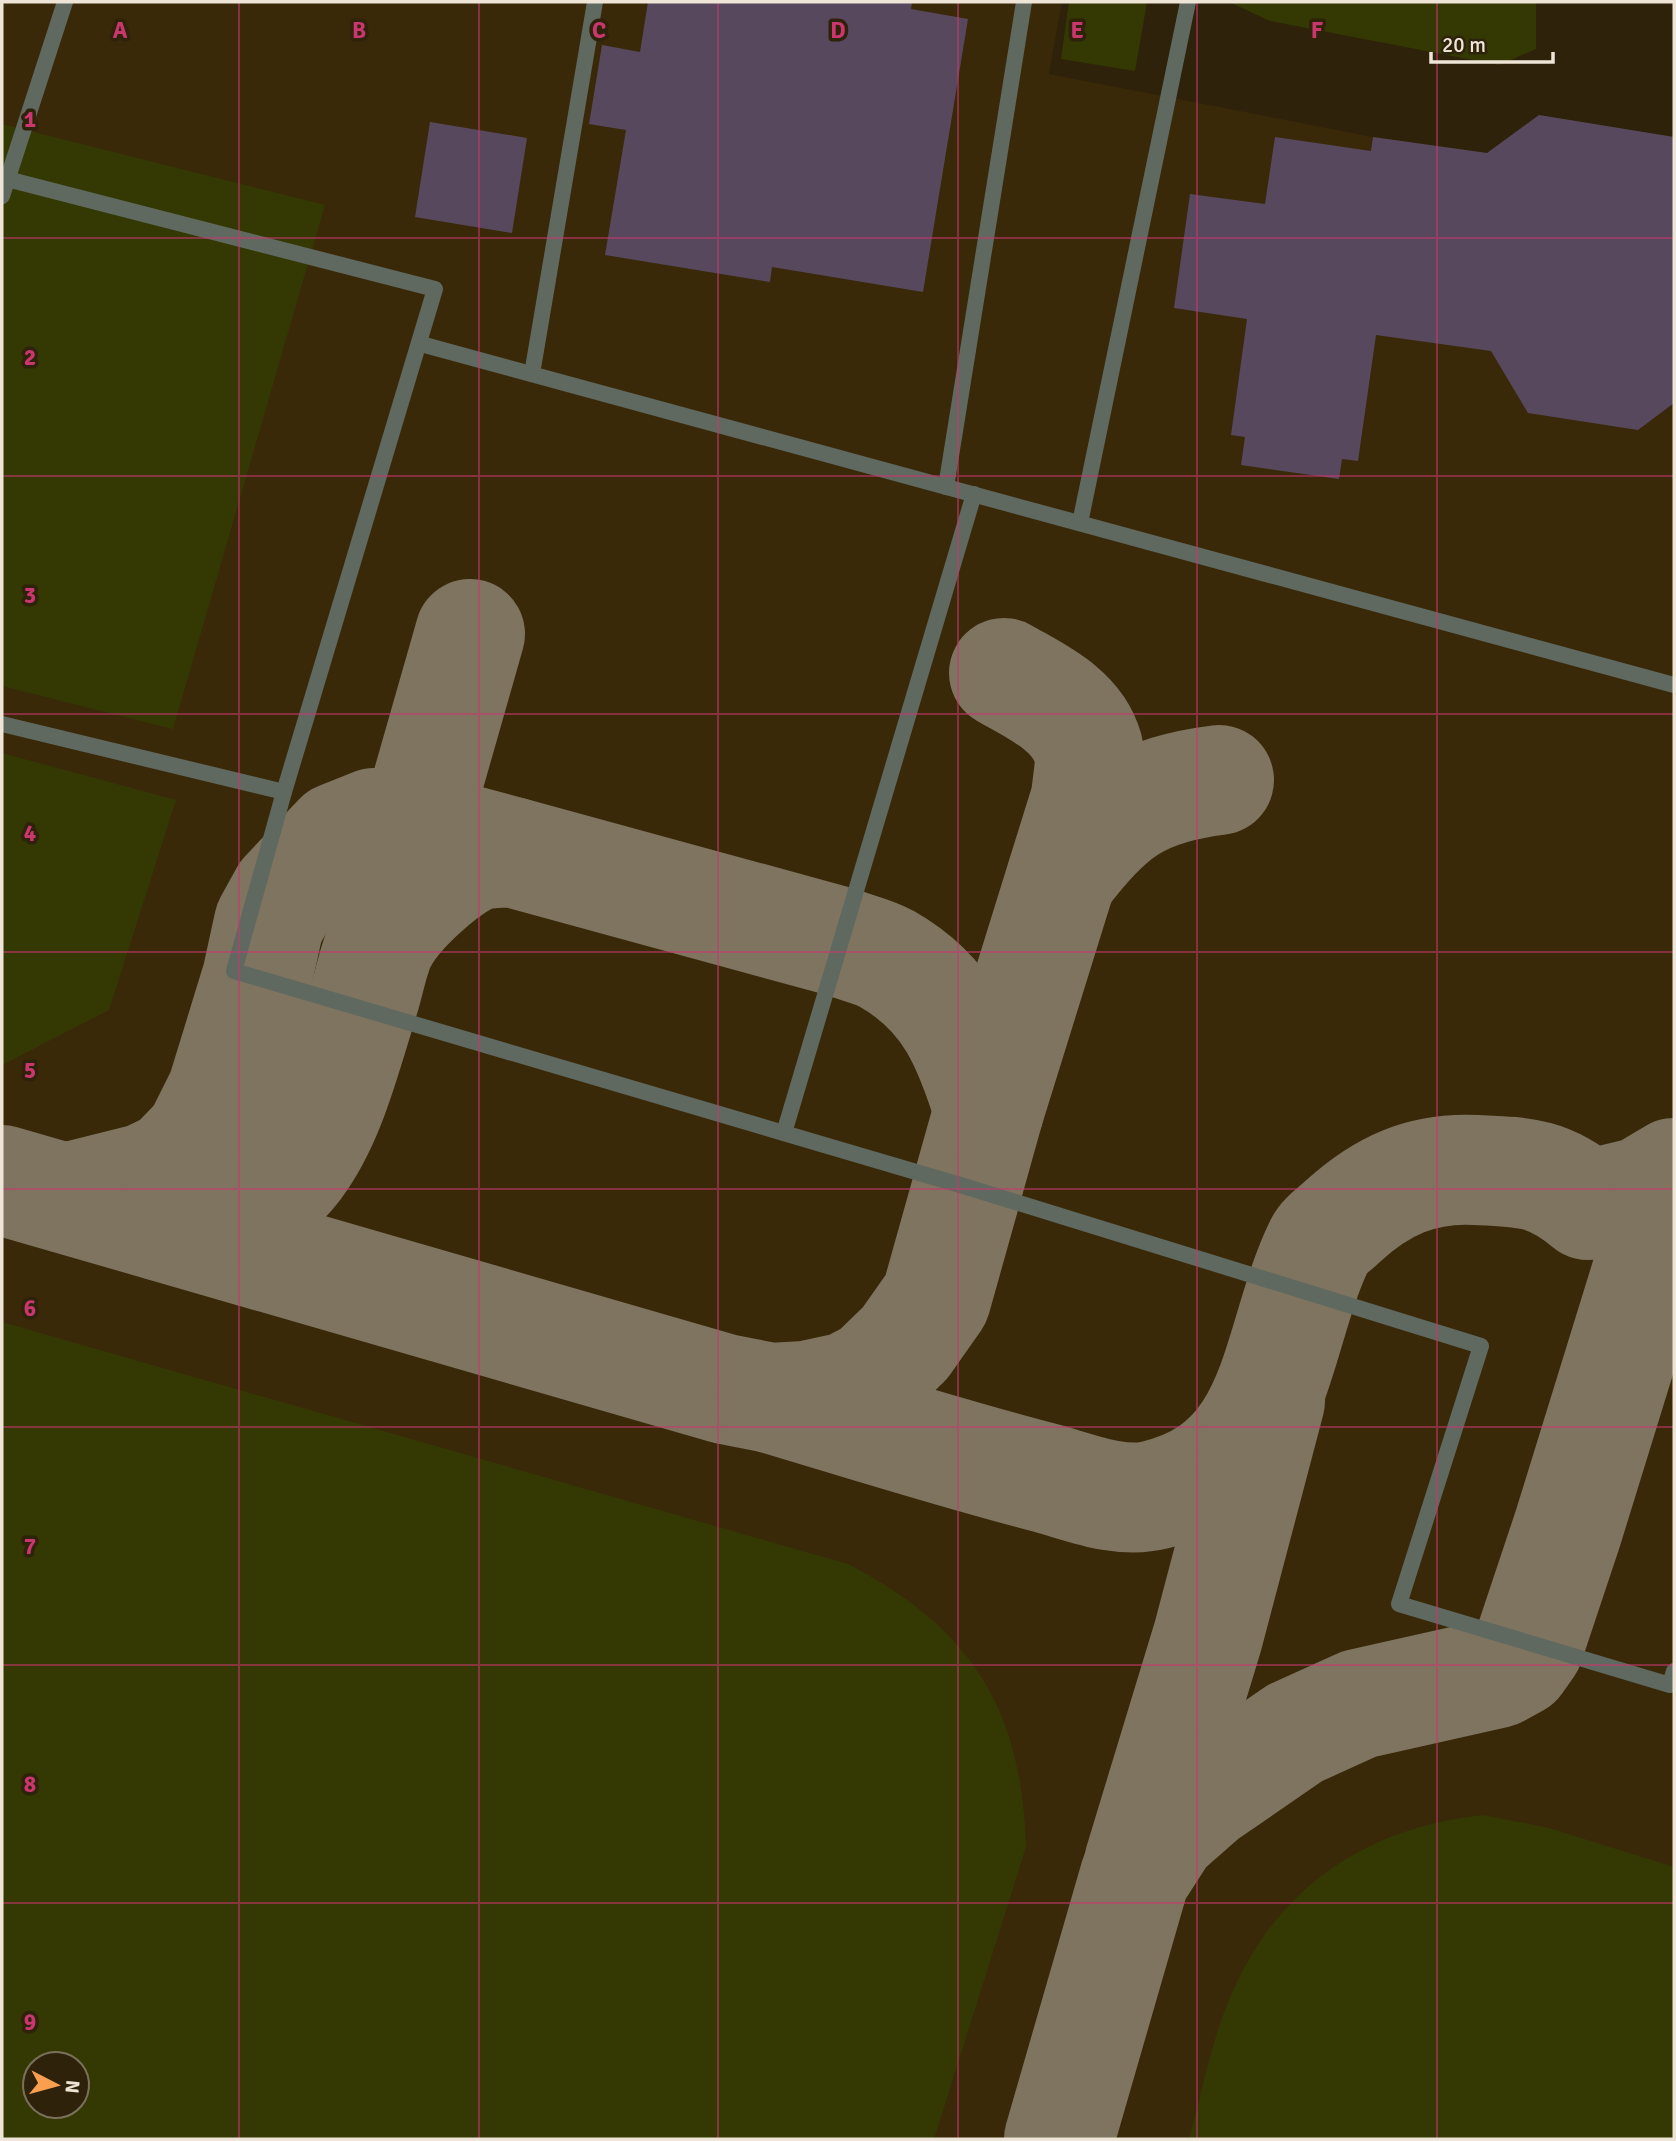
<svg xmlns="http://www.w3.org/2000/svg" width="1676" height="2141" viewBox="0 0 1676 2141" font-family="Signika,sans-serif">
  <rect width="100%" height="100%" fill="#2e220a"/>
  <path fill="#392909" fill-rule="evenodd" d="M2 2H1062L1049 74 1373 137 1487 153 1539 115 1674 137V2139H2ZM35 2064H77V2106H35Z"/>
  <g fill="#343904" fill-rule="evenodd">
    <polygon points="1069,2 1147,2 1135,71 1061,59"/>
    <polygon points="1229,2 1536,2 1536,49 1499,65 1270,21"/>
    <polygon points="2,124 325,205 173,729 2,686"/>
    <polygon points="2,753 176,800 109,1010 2,1065"/>
    <path d="M2 1322 848 1564C971 1628 1022 1708 1026 1847L934 2139H2ZM77 2064V2106H35V2064Z"/>
    <path d="M1483 1815 1549 1828 1674 1867V2139H1189C1201 2095 1210 2048 1227 2005 1272 1891 1362 1828 1483 1815Z"/>
  </g>
  <g fill="none" stroke-linecap="round" stroke-linejoin="round">
    <g stroke="#7e7460" stroke-width="110">
      <path d="M1062 876C1109 814 1139 790 1219 780"/>
      <polyline points="394,900 470,634"/>
      <path d="M2 1180 725 1389 771 1398 806 1396 848 1387 873 1374 905 1343 936 1299 989 1110 1086 798C1087 782 1092 764 1088 748 1077 709 1035 691 1004 673"/>
      <polyline points="66,1198 146,1178 173,1165 199,1138 222,1092 257,978 269,923 285,894 339,837 374,823 415,826 512,852"/>
      <path d="M162 1226C309 1227 329 1110 365 996 370 979 374 957 382 941 398 911 441 873 470 858 481 853 499 853 512 852L841 942C856 948 873 951 887 959 949 994 969 1046 989 1110"/>
      <path d="M771 1398C862 1425 953 1454 1046 1478 1080 1487 1119 1504 1155 1495 1283 1465 1273 1340 1320 1244 1324 1236 1335 1229 1342 1222 1381 1186 1422 1167 1476 1170 1525 1172 1549 1172 1588 1205L1642 1192 1674 1173"/>
      <polyline points="1139,1863 1208,1636 1270,1401"/>
      <polyline points="1059,2139 1135,1876 1164,1831 1205,1795 1295,1733 1359,1704 1497,1673 1517,1662 1529,1645 1568,1528 1674,1185"/>
    </g>
  </g>
  <g fill="#57485e">
    <polygon points="648,2 912,2 911,9 968,19 923,292 772,267 770,282 605,255 626,130 589,124 602,45 640,52"/>
    <polygon points="1539,115 1674,137 1674,403 1638,430 1528,413 1491,351 1376,335 1358,461 1342,459 1339,479 1241,465 1245,437 1231,435 1247,319 1174,308 1190,194 1265,204 1275,137 1371,151 1373,137 1487,153"/>
    <polygon points="430,122 527,138 512,233 415,217"/>
  </g>
  <g fill="none" stroke-linecap="round" stroke-linejoin="round">
    <g stroke="#5f6960" stroke-width="16">
      <polyline points="7,179 435,289 284,792 234,971 967,1187 1481,1346 1399,1604 1670,1685 1674,1671"/>
      <polyline points="2,196 65,2"/>
      <polyline points="421,344 1674,685"/>
      <polyline points="532,374 595,2"/>
      <polyline points="946,487 1024,2"/>
      <polyline points="1080,523 1188,2"/>
      <polyline points="2,724 284,792"/>
      <polyline points="784,1133 974,494"/>
    </g>
  </g>
  <path fill="none" stroke="#c9376e" stroke-width="2" stroke-opacity="0.55" d="M239 2V2139M479 2V2139M718 2V2139M958 2V2139M1197 2V2139M1437 2V2139M2 238H1674M2 476H1674M2 714H1674M2 952H1674M2 1189H1674M2 1427H1674M2 1665H1674M2 1903H1674"/>
  <g font-size="23" text-anchor="middle" font-weight="bold" fill="#c9376e" stroke="#2e220a" stroke-width="7" stroke-linejoin="round" paint-order="stroke">
    <text x="120" y="38">A</text>
    <text x="359" y="38">B</text>
    <text x="599" y="38">C</text>
    <text x="838" y="38">D</text>
    <text x="1077" y="38">E</text>
    <text x="1317" y="38">F</text>
    <text x="30" y="127">1</text>
    <text x="30" y="365">2</text>
    <text x="30" y="603">3</text>
    <text x="30" y="841">4</text>
    <text x="30" y="1078">5</text>
    <text x="30" y="1316">6</text>
    <text x="30" y="1554">7</text>
    <text x="30" y="1792">8</text>
    <text x="30" y="2030">9</text>
  </g>
  <rect width="1676" height="2141" fill="none" stroke="#eee5d7" stroke-width="7"/>
  <g transform="translate(56 2085) rotate(96)"><circle r="33" fill="#2e220a" stroke="#7b705c" stroke-width="2"/>
  <path d="M0-5L12 26L0 18L-12 26Z" fill="#fa9f4f"/>
  <text y="-10" font-size="19" font-weight="bold" text-anchor="middle" fill="#eee5d7">N</text>
  </g>
  <path d="M1431 52v10h122v-10" fill="none" stroke="#eee5d7" stroke-width="3.5"/>
  <text x="1442" y="52" font-size="21" fill="#eee5d7" stroke="#2e220a" stroke-width="5" paint-order="stroke">20 m</text>
</svg>
